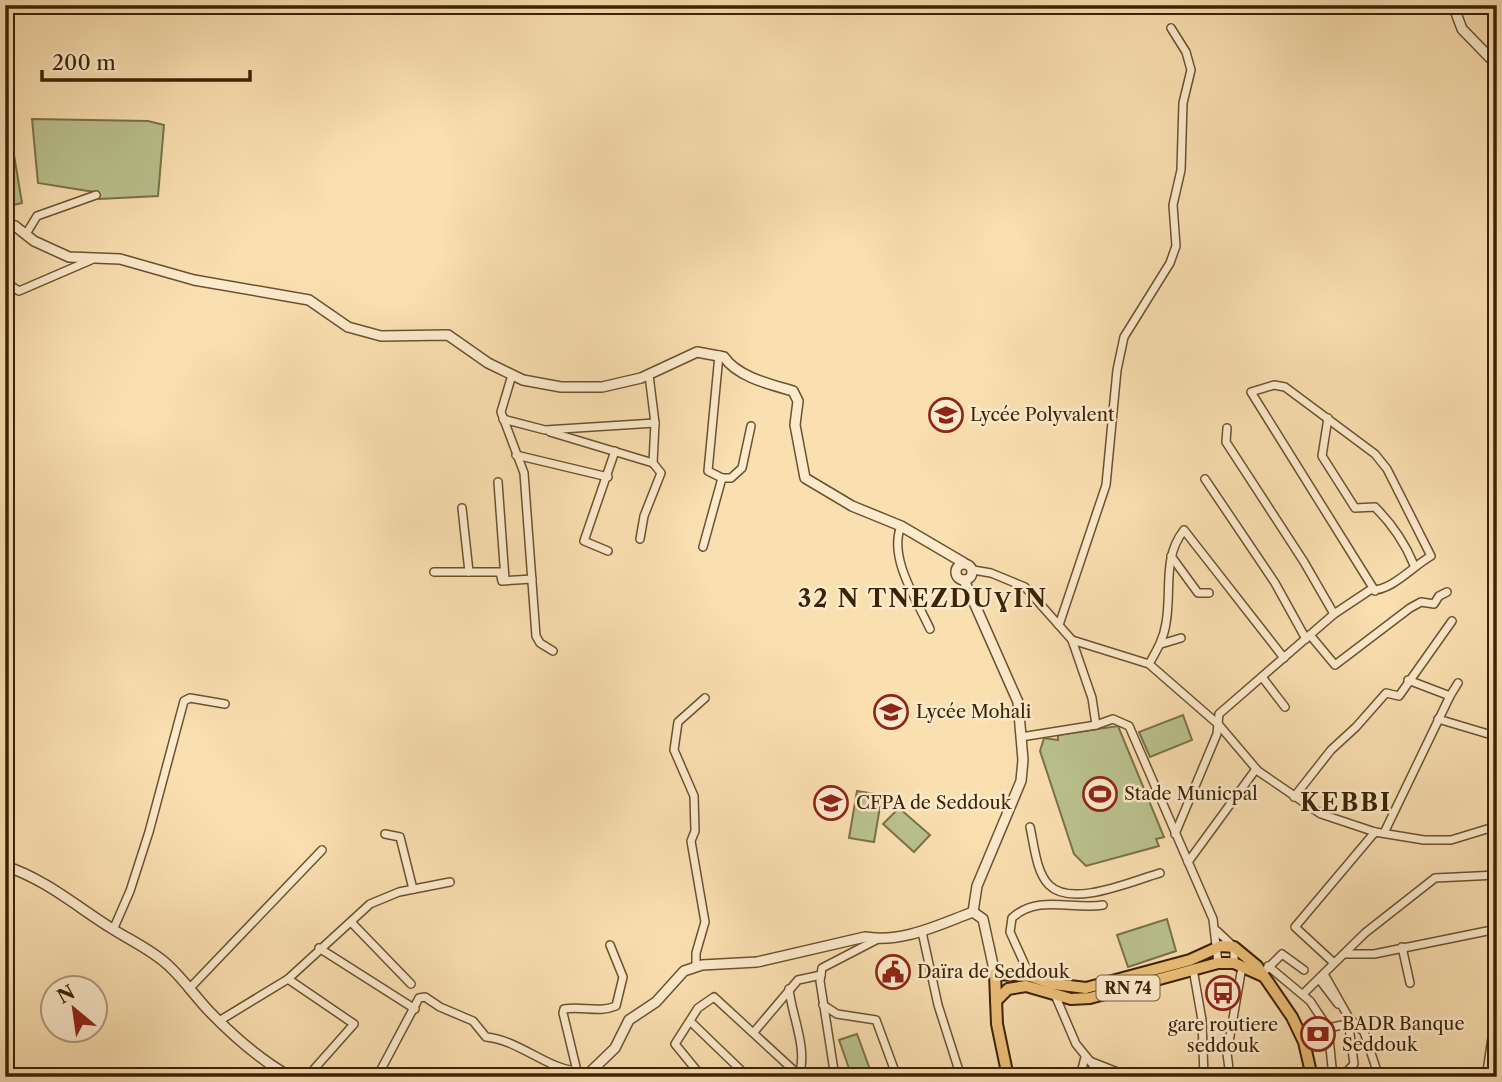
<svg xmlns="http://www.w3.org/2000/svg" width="1502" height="1082" viewBox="0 0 1502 1082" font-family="'Libre Caslon Text',serif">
  <rect width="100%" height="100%" fill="#fadfb1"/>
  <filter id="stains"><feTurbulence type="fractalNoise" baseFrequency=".00286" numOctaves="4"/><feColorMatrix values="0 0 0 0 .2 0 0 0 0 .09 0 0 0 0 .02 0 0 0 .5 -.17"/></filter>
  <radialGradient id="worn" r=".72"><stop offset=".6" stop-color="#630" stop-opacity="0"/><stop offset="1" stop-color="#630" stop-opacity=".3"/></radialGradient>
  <g fill="#bac28e" stroke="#7a7249" stroke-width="2">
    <polygon points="32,119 148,121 164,125 158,196 99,199 94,192 38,183"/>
    <polygon points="14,155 22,203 5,207 5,158"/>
    <polygon points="1183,715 1192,740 1150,757 1139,732"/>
    <polygon points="1118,726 1164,837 1156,839 1159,846 1086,866 1074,854 1040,751 1044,738 1058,740 1058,735"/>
    <polygon points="857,791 882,795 874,842 849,838"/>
    <polygon points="899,808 930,835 914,852 883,824"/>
    <polygon points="1167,919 1176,951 1128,967 1117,935"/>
    <polygon points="857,1034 872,1075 852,1077 839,1040"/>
  </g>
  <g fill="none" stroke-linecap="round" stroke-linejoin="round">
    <g stroke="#6b522f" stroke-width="10">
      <g id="minor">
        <polyline points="26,234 37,216 96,195"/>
        <polyline points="5,282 19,291 91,260"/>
        <polyline points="512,375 501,412 524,473 536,636 540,643 553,651"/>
        <path d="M1328 418 1322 456 1355 508 1375 507C1393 525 1405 543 1414 565"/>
        <polyline points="503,419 545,430 655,423"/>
        <polyline points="1227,428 1226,442 1304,562 1334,614"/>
        <polyline points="550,432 653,463"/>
        <polyline points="516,455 608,477"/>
        <polyline points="722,478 731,478 742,468 751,426"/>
        <polyline points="1205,479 1275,583 1306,639"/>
        <polyline points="498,482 505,579"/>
        <polyline points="462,508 469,572"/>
        <path d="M901 526C888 558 917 600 930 629"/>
        <polyline points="640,539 644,516 661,473 653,463 655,423 649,375"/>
        <polyline points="703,547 722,478 708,471 719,355"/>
        <polyline points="608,551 584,541 615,451"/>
        <polyline points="1171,556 1198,593 1209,593"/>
        <polyline points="973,570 991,573 1025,587 1072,640 1092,698 1096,725 1113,719 1129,726 1213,919 1218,963"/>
        <polyline points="434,572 500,572 502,581 532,579"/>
        <polyline points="1059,625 1106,485 1117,370 1124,337 1170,263 1176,246 1173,205 1181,170 1183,103 1191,70 1186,52 1171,28"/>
        <polyline points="1310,635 1335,665 1410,608 1421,602 1434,604 1439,596 1447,592"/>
        <polyline points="1072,640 1149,664 1219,725 1258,771 1321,814 1375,832 1424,840 1451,840 1497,826"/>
        <polyline points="1161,644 1181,638"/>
        <path d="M1149 664C1157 650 1164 638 1166 623 1172 590 1162 558 1184 530L1284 658"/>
        <polyline points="1262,677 1285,707"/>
        <polyline points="1408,680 1450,696 1458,683"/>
        <polyline points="1438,719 1495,736 1497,739"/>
        <polyline points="1021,737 1096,725"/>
        <polyline points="1294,797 1331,750 1356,727 1386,693 1399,696 1452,621"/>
        <path d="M1030 827C1034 844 1036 872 1049 885 1072 908 1132 881 1160 873"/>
        <polyline points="1384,833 1450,696"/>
        <polyline points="385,834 400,837 413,889"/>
        <path d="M1175 834 1217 734 1219 714 1334 614 1370 590C1391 592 1413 566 1431 556L1387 469 1375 454 1285 387 1274 385 1251 392 1375 591"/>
        <polyline points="1188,862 1256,769"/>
        <polyline points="351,922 411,984"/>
        <polyline points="113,930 130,891 149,832 184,701 190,698 225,704"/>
        <polyline points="1217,931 1234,947 1234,963"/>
        <polyline points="922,932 938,1005 961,1077"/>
        <polyline points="1402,947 1410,983"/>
        <polyline points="319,948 415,1009"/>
        <polyline points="1346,954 1374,954 1497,929"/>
        <polyline points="1334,963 1295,927 1375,832"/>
        <polyline points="1268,966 1310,1001 1328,1028 1333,1077"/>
        <polyline points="696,967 696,953 705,922 691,841 695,831 694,796 674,750 678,722 705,698"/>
        <polyline points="1193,969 1202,1020 1204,1077"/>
        <polyline points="1267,969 1282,954 1304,970"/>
        <polyline points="1324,974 1349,1018 1364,1032 1379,1077"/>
        <path d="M1030 976 1010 932 1012 918C1038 894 1072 910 1103 905"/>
        <polyline points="288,979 354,1024 307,1077"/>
        <polyline points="1319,979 1338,1004"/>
        <polyline points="189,989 322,850"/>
        <path d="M789 989C792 1017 808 1048 799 1076"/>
        <polyline points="1303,994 1365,933 1435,878 1497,875"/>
        <polyline points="1055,995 1076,1044 1103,1077"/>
        <polyline points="823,1005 837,1014 876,1020 897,1077"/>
        <polyline points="219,1021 288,979 370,904 399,892 450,882"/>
        <polyline points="691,1022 748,1077"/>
        <polyline points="1328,1028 1347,1024 1349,1027 1354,1064 1342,1077"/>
        <polyline points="754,1032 798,980 821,975"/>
        <polyline points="1092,1062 1130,1077"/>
        <path d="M577 1071 563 1013 564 1009C582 1006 599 1013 616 1006L623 977 610 945"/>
        <path d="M377 1077 419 998 425 997 440 1007 473 1021 486 1037C519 1040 547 1069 577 1071L580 1077"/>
        <polyline points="702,1077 675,1044 698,1008 714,997 801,1077"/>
        <polyline points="835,1077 820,981 822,968 878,939"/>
        <polyline points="1080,1077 1085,1057"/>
        <polyline points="1230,1077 1227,1053 1242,967"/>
        <polyline points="1472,1077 1487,1072 1497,1003"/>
      </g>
    </g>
    <g stroke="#6b522f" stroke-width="12">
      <g id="tertiary">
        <polyline points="1453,5 1462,29 1497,65"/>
        <path d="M5 224 15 226 34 241 69 257 120 259 194 280 309 300 348 327 381 336 448 335 488 363 523 380 561 387H602L641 378 697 352 724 357C738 377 769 384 793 391L798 401 795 425 805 478 852 506 901 526 964 563"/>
        <circle cx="964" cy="572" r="8"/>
        <polyline points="964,580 1018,702 1023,760 1021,781 977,886 973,912"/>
        <path d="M5 866C45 879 76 906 111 928 131 941 151 949 169 966 183 979 195 996 208 1010 233 1036 260 1060 291 1077"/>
        <path d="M585 1077 615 1048 629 1020 656 1002 684 971 702 965 757 962 865 937C903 943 938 925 973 912L983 919 995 974"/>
      </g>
    </g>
    <g stroke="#3b2304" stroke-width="14">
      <g id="primary">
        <polyline points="996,1001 1008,989 1026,986 1071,999 1090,998 1218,963 1234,963 1263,976"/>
        <polyline points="1008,1077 997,1024 995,974 1030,976 1053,984 1086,988 1190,960 1221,946 1234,947 1257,966 1292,1017 1304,1042 1312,1077"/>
      </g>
    </g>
    <use href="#minor" stroke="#fceacc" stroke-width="7"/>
    <use href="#tertiary" stroke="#fceacc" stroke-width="9"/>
    <use href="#primary" stroke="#edc078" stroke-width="10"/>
  </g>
  <defs>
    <g id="school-ring" transform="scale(1.75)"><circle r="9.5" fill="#fceacc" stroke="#8f2418" stroke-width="1.5"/><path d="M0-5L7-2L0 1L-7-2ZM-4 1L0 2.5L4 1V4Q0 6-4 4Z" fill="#8f2418"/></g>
    <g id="stadium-ring" transform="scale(1.75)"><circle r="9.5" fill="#fceacc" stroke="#8f2418" stroke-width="1.5"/><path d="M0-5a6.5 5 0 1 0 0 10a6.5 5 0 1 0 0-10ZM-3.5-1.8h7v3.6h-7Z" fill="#8f2418"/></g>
    <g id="university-ring" transform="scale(1.75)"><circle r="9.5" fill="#fceacc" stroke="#8f2418" stroke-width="1.5"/><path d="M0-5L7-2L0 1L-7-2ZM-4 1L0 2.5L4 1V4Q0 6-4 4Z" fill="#8f2418"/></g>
    <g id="civic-ring" transform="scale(1.75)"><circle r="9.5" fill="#fceacc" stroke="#8f2418" stroke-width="1.5"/><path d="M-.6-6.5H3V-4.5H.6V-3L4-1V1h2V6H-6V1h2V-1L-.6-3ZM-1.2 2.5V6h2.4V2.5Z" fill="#8f2418"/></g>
    <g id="bus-ring" transform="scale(1.75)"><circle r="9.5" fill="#fceacc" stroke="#8f2418" stroke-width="1.5"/><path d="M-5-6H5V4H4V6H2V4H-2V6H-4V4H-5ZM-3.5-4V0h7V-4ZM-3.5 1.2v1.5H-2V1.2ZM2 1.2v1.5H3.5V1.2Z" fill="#8f2418"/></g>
    <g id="bank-ring" transform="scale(1.75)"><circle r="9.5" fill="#fceacc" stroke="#8f2418" stroke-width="1.5"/><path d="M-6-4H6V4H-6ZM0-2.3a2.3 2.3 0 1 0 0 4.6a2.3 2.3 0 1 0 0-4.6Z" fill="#8f2418"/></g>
  </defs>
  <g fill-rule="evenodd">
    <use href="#school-ring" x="946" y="415"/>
    <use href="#school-ring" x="891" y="712"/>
    <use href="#stadium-ring" x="1100" y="794"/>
    <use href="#university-ring" x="831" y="803"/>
    <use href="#civic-ring" x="893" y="972"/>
    <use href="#bus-ring" x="1223" y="993"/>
    <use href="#bank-ring" x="1318" y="1034"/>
  </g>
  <g text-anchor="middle" stroke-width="5" stroke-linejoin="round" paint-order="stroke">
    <rect fill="#fceacc" stroke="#755f40" stroke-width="2" x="1096.5" y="975.5" width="63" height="25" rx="5"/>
    <g font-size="16" font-weight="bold" fill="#3b2304">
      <text x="1128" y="994">RN 74</text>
    </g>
    <g font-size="18" fill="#3b2304" stroke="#fceacc" text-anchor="start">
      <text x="970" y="421">Lycée Polyvalent</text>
      <text x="916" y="718">Lycée Mohali</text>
      <text x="1124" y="800">Stade Municpal</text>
      <text x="856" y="809">CFPA de Seddouk</text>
      <text x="917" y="978">Daïra de Seddouk</text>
      <text x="1342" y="1030">BADR Banque<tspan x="1342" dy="21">Seddouk</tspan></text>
      <text x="1223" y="1031" text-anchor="middle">gare routiere<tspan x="1223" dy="21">seddouk</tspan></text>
    </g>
    <g font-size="24" font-weight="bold" letter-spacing="2" fill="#3b2304" stroke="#fceacc">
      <text x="923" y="607">32 N TNEZDUƔIN</text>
      <text x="1346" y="811">KEBBI</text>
    </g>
  </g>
  <rect width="1502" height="1082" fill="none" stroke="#fadfb1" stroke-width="28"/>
  <rect x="7" y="7" width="1488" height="1068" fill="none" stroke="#3b2304" stroke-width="3.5"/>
  <rect x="14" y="14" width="1474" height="1054" fill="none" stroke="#3b2304" stroke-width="2"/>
  <g transform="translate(74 1009) rotate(331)"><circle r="33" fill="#fceacc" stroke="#af9a7c" stroke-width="2"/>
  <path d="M0-5L12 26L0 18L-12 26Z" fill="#8f2418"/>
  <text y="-10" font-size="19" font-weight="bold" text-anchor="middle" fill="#3b2304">N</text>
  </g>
  <path d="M42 70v10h208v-10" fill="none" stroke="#3b2304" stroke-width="3.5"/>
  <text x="52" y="70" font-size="21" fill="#3b2304" stroke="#fceacc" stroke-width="5" paint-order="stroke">200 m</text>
  <rect width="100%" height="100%" filter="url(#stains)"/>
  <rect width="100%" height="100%" fill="url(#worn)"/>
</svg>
